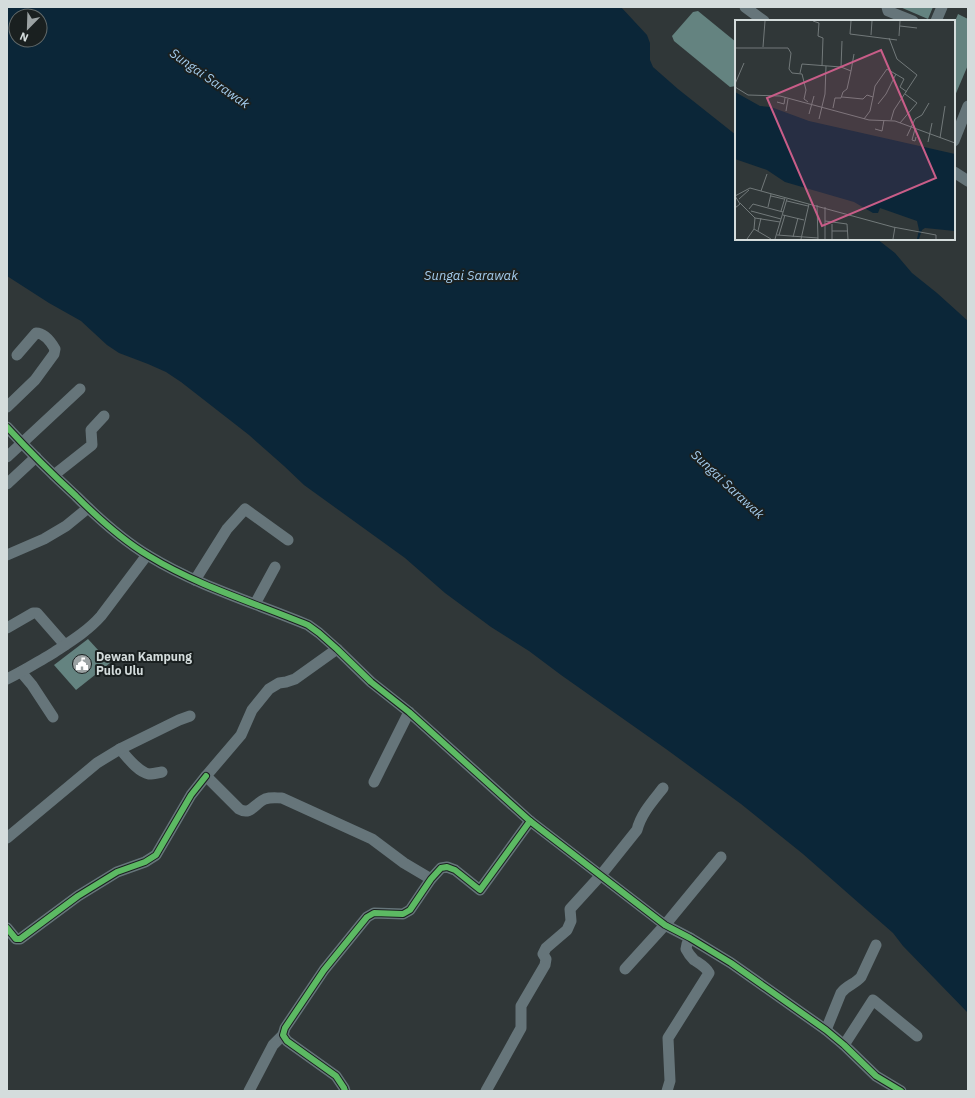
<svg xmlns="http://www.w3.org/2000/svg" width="975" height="1098" viewBox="0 0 975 1098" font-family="'IBM Plex Sans',sans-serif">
  <rect width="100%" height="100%" fill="#303738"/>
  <path fill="#0b2638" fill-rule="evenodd" d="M7 7H621L647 35 650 43V60L653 67 678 89 736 135V239H877L895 253 912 273 937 293 968 321V1013L903 946 893 933 803 854 741 804 666 749 561 675 529 651 491 627 445 593 405 558 304 485 284 466 249 435 181 382 166 372 148 364 119 353 107 345 81 321 49 303 7 276ZM16 16H40V40H16Z"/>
  <g fill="#648380">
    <polygon points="900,7 933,7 928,19"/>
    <polygon points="698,11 736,42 736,86 730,87 674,41 672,36 693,12"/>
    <polygon points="958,14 968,19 968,65 954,98 954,24"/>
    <polygon points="88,639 110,663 76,690 54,665"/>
  </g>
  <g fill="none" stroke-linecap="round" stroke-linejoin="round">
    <g stroke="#66757a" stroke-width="11">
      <polyline points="745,7 764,21"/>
      <polyline points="887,7 888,11 913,21"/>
      <polyline points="936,21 942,7"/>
      <polyline points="954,141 968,106"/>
      <polyline points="954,172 968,181"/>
      <path d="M7 407 35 380 54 354 55 349C51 342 44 333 36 333L17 355"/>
      <path d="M7 427C29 451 52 474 76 496 98 518 122 540 149 556 198 586 255 603 308 625L319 633 337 649 371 682 409 712 530 821 665 925 690 938 731 963 826 1030 844 1045 876 1076 901 1091"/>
      <polyline points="7,457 80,389"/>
      <polyline points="54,475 92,445 91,430 104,416"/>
      <polyline points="7,484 36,457"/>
      <polyline points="7,555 44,539 66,526 88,508"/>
      <polyline points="195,580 227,529 245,509 288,540"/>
      <polyline points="255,604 275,567"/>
      <polyline points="7,628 33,613 37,613 65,645"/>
      <path d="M337 649 295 679 286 682 279 683 269 689 252 710 241 735 206 776 239 809C251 816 255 803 265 799 271 797 276 798 282 798L372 839 404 863 431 879"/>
      <polyline points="21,672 32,685 53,717"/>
      <path d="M7 679C22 672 36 663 50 655 68 643 87 632 101 616L147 555"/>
      <path d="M120 749C127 757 138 772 149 774 153 774 157 773 162 772"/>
      <polyline points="374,782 409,712"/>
      <polyline points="7,838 97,763 120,749 179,720 190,716"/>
      <polyline points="7,928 16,939 20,939 78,896 117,872 145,862 156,855 191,795 206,776"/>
      <polyline points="625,969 665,925 721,857"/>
      <path d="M826 1030 841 993C847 985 855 984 861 977L876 945"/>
      <polyline points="844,1045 873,1000 917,1036"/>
      <polyline points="249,1091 273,1045 283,1035"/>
      <polyline points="345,1091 344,1088 336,1076 287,1041 283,1035 285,1028 324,970 367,917 374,913 403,914 410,910 431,879 441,868 447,867 455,870 480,890 530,821"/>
      <path d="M486 1091 521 1028V1006L545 965 546 959 543 954 546 948 567 930 571 921 570 909 601 875 637 830C641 814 652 802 663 788"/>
      <path d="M667 1091 670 1081 668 1038 709 973C706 967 700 964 694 960 691 957 688 953 686 949L687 944 690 938"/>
    </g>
    <g stroke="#1a2020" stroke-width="8">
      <g id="cycleway">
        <path d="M7 427C29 451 52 474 76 496 98 518 122 540 149 556 198 586 255 603 308 625L319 633 337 649 371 682 409 712 530 821 665 925 690 938 731 963 826 1030 844 1045 876 1076 901 1091"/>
        <polyline points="7,928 16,939 20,939 78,896 117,872 145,862 156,855 191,795 206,776"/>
        <polyline points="345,1091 344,1088 336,1076 287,1041 283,1035 285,1028 324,970 367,917 374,913 403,914 410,910 431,879 441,868 447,867 455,870 480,890 530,821"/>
      </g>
    </g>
    <use href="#cycleway" stroke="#5cba63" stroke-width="6"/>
  </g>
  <defs>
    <g id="civic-disc" transform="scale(1)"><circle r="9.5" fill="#9ba2a3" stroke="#1a2020"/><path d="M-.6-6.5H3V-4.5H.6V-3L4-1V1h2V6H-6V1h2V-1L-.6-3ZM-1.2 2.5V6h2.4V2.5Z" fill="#fff"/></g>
  </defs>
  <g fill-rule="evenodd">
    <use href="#civic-disc" x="82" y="664"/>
  </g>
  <g text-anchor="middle" stroke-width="4" stroke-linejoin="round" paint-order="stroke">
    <g font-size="12" font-weight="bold" fill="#d4dcdc" stroke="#1a2020" text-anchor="start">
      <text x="96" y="661">Dewan Kampung<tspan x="96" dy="14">Pulo Ulu</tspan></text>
    </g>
    <g font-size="13" font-style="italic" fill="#a5cdee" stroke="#1a2020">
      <text transform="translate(210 78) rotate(35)" y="5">Sungai Sarawak</text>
      <text x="471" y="280">Sungai Sarawak</text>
      <text transform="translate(728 484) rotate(43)" y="5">Sungai Sarawak</text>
    </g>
  </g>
  <g transform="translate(735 20)">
    <rect width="220" height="220" fill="#303738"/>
    <path d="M0 72 25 86 36 87 74 101 220 134V211L190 208 187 210 184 219H182L184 210 182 201 145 188 143 193H138L119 182 50 162 32 150 0 139Z" fill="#0b2638"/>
    <path fill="none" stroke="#72797a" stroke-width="1" d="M78 1 84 3 83 16 88 18 87 46M116 1 115 14 162 20M165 6 182 8M136 15 137 1M164 16 165 1M154 18 162 39 182 55 159 90 156 100M28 27 30 1M0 28H53L56 33 54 49 57 53 67 54 71 70 69 79 73 82M106 47 107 21M116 51 119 34M65 53 67 44 106 47 116 51 112 69 108 72 106 78H100L98 88M0 64 9 43M0 67 13 75 45 76 134 100 160 101 220 123M107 77 128 79 132 75 138 77 135 91 129 99M138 77 140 66 152 49 169 59 165 67 172 72M42 82 49 84 50 78M143 84 151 74 161 54M51 91 53 79M74 94 79 76M84 99 90 74 91 46M165 103 182 83 170 74M140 109 147 111 149 100M180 109 177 120 180 121 181 117M172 116 180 99 187 95 194 83M205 118 210 86M193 122 197 103M26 171 32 154M0 176 15 168 158 207 201 215V219M36 176 49 179M4 179 14 170M52 181 73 186M5 183 20 198 19 209 12 219M82 185 83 219M33 187 36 174M0 188 5 184 0 176M14 189 18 184 48 192M16 191 46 199M46 191 50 178M48 195 69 200M20 198 45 202M90 201 112 204 113 219M97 204V219M19 209 36 219M23 211 26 198M97 211H113M42 215 83 218M44 215 50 195M58 217 63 198M40 219 52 179M66 219 74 184M90 219V187M158 219 160 207"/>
    <path fill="#c85d88" fill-opacity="0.15" stroke="#c85d88" stroke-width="2" d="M146 30 201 158 87 206 32 78Z"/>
    <rect width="220" height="220" fill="none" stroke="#d4dcdc" stroke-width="2"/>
  </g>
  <rect width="975" height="1098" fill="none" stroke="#d4dcdc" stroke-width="16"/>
  <g transform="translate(28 28) rotate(203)"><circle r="19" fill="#1a2020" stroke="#646b6b"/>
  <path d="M0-3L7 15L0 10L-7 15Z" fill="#9ba2a3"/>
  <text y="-6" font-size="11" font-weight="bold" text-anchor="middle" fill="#d4dcdc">N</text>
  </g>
</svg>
